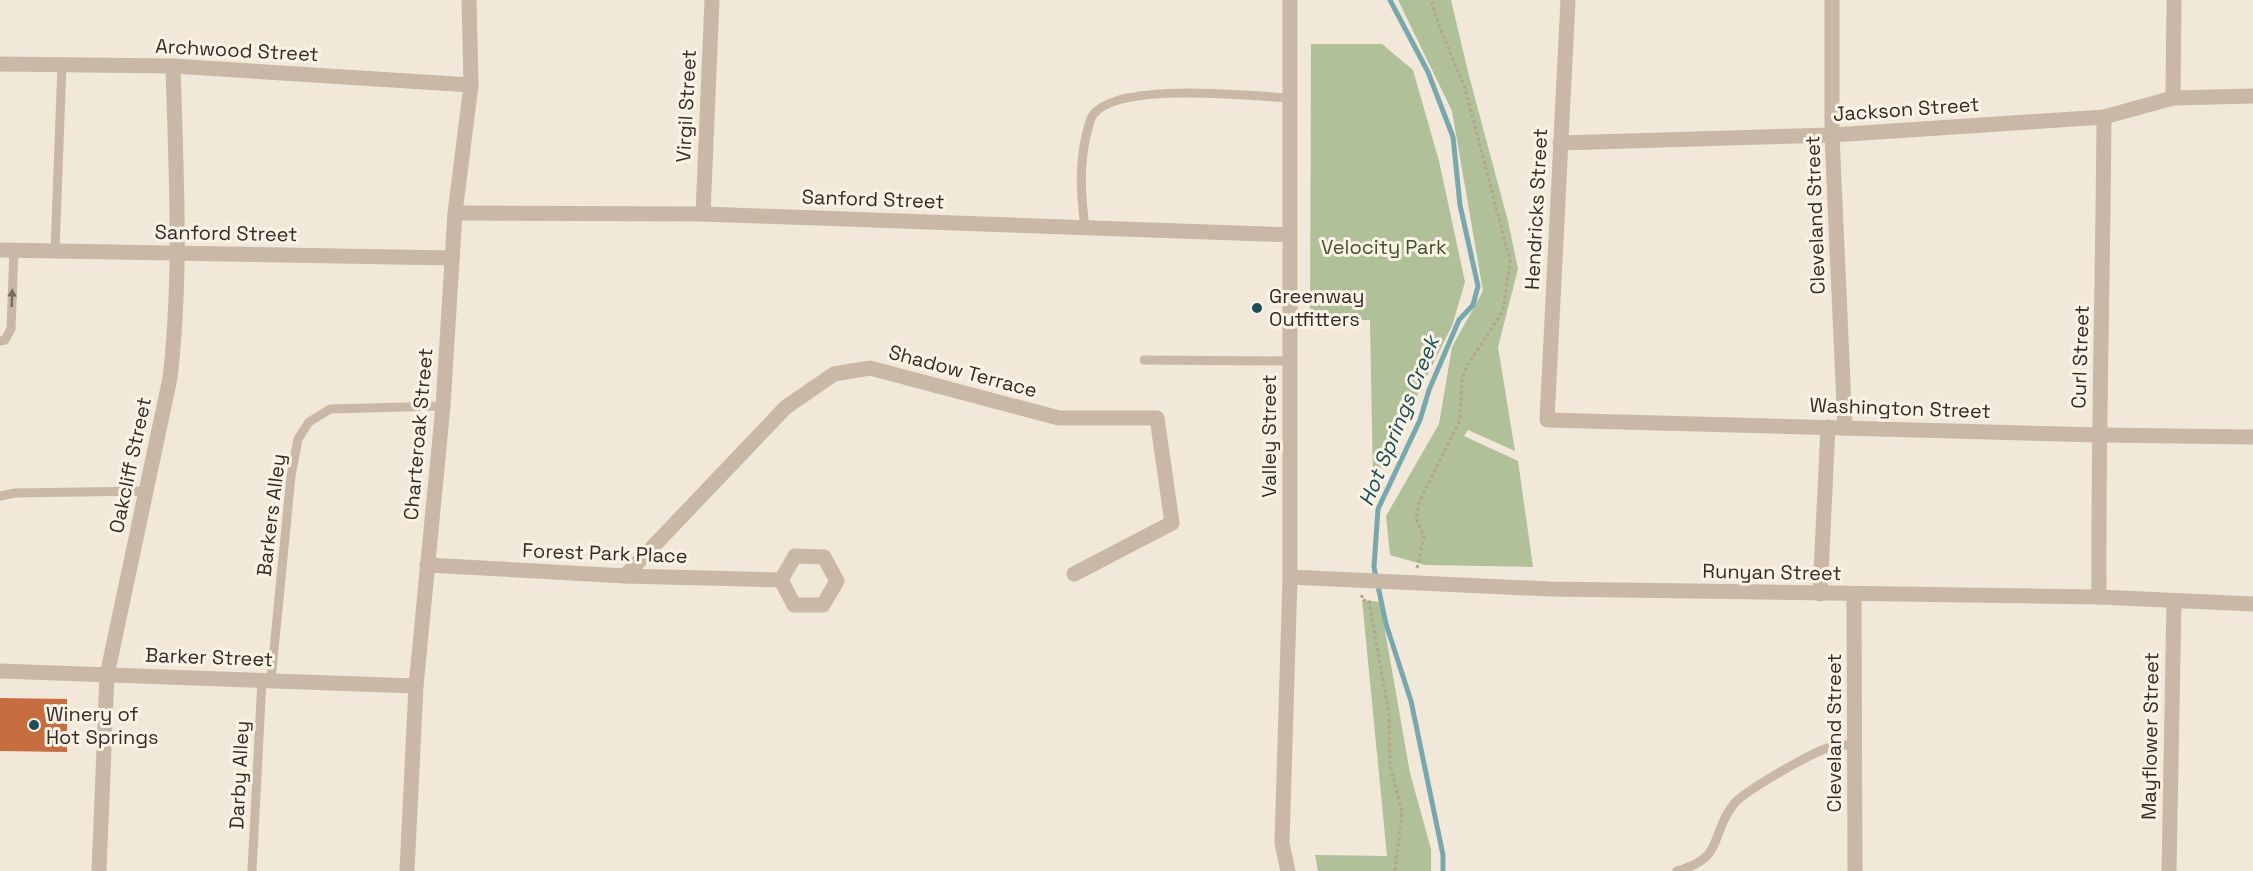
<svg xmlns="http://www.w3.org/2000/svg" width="2253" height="871" viewBox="0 0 2253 871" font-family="'Space Grotesk',sans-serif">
  <rect width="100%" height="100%" fill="#f1e8d9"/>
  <g fill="#b0c099">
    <polygon points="1398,0 1451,0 1469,76 1508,221 1518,269 1498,347 1515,451 1468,430 1464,436 1518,461 1533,567 1425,565 1390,555 1386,516 1439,424 1452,347 1483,291 1452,111"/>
    <polygon points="1311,44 1382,44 1413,70 1439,161 1465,282 1452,326 1373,483 1370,320 1310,320"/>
    <polygon points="1362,600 1380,602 1410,773 1431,849 1431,871 1318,871 1315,855 1387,856"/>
  </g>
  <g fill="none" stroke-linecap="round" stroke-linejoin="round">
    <polyline stroke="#78a8ae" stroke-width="5" points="1390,0 1428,72 1453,137 1460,205 1478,286 1473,305 1459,320 1429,390 1420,420 1378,509 1374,567 1386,624 1411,701 1443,855 1443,871"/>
  </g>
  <polygon fill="#c66d42" points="0,698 67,699 67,752 0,751"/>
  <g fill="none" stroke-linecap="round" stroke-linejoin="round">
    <g stroke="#b5a38f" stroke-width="3" stroke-dasharray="3 3" stroke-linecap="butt">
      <polyline points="1417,568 1424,536 1416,519 1419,503 1460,420 1462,379 1468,364 1503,311 1510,261 1465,88 1440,28 1431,0"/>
      <polyline points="1362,595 1362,600 1369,601 1389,714 1390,764 1402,812 1395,871"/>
    </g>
    <g stroke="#c9b8a5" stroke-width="9">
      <path d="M1085 228C1081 196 1079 168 1086 136 1088 130 1089 120 1093 115 1117 81 1249 96 1290 98"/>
      <polyline points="55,251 62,65"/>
      <polyline points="0,341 5,340 11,329 14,250"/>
      <polyline points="1144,360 1290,361"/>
      <polyline points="0,496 15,493 146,491"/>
      <polyline points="271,680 291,476 298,439 309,422 330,409 443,406"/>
      <polyline points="252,871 262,680"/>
      <path d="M1677 871C1725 858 1709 837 1733 805 1742 792 1810 754 1827 748 1835 745 1846 745 1855 744"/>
    </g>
    <g stroke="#c9b8a5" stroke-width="15">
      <polyline points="1568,0 1547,420 2098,435 2253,437"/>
      <polyline points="1832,0 1832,135 1845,428"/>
      <polyline points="0,64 173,66 471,85"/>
      <polyline points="2173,98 2174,0"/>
      <polyline points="1560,143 1832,135 2104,117 2173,98 2253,96"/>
      <polyline points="455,213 703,214 1290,235"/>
      <polyline points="703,214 712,0"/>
      <polyline points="0,250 452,258"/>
      <polygon points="795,556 824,557 837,581 823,605 794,605 781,580"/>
      <polyline points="427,565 625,576 781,580"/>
      <polyline points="625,576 786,407 834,374 870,368 1059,418 1157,418 1172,523 1074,574"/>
      <polyline points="1290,577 1550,589 2099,597 2253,604"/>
      <polyline points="1820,594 1828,427"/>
      <polyline points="1854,595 1855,871"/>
      <path d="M2099 597C2098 437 2103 277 2104 117"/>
      <polyline points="0,671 416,686"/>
      <path d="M99 871 107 675 170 378C182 275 176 170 173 66"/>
      <polyline points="407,871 416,686 443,406 455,213 471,85 469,0"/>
      <polyline points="2169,871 2174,602"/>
    </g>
    <polyline stroke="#c9b8a5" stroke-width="15" points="1288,871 1282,843 1290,577 1290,0"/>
  </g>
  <defs><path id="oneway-solid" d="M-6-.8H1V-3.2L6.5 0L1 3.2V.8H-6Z" transform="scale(1.5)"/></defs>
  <use fill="#786b5f" href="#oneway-solid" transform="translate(12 298) rotate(-88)"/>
  <g fill="#1c4e56" stroke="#f9f2e5" stroke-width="2">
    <circle cx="1257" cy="308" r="6"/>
    <circle cx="34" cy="725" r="6"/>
  </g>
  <g text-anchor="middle" stroke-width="6" stroke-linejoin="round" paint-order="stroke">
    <g font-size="20" fill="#352c26" stroke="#f9f2e5">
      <text transform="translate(237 50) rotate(3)" y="7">Archwood Street</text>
      <text transform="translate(686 106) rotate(-87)" y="7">Virgil Street</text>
      <text transform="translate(1906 109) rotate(-4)" y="7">Jackson Street</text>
      <text transform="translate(873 199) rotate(2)" y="7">Sanford Street</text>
      <text transform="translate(1536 209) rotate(-87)" y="7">Hendricks Street</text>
      <text transform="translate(1815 215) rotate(-92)" y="7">Cleveland Street</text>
      <text transform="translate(226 233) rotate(1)" y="7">Sanford Street</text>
      <text transform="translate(2080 357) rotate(-88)" y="7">Curl Street</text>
      <text transform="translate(963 371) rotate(15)" y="7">Shadow Terrace</text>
      <text transform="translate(1900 408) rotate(2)" y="7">Washington Street</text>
      <text transform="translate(418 434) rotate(-85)" y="7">Charteroak Street</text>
      <text transform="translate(1269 436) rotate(-90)" y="7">Valley Street</text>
      <text transform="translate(130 465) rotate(-78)" y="7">Oakcliff Street</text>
      <text transform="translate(271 515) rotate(-83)" y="7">Barkers Alley</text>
      <text transform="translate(605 553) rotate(2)" y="7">Forest Park Place</text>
      <text transform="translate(1772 572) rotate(1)" y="7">Runyan Street</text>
      <text transform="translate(209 657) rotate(2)" y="7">Barker Street</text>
      <text transform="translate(1834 733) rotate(-90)" y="7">Cleveland Street</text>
      <text transform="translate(2150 736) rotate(-89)" y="7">Mayflower Street</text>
      <text transform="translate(239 775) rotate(-87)" y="7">Darby Alley</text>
    </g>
    <g font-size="20" fill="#41532a" stroke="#f9f2e5">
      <text x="1384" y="254">Velocity Park</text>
    </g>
    <g font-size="20" fill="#352c26" stroke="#f9f2e5" text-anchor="start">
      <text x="1269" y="303">Greenway<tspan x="1269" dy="23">Outfitters</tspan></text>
      <text x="46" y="721">Winery of<tspan x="46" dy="23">Hot Springs</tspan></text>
    </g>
    <g font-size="21" font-style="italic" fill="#1c4e56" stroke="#f9f2e5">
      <text transform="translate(1399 421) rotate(-68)" y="7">Hot Springs Creek</text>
    </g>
  </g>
</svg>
